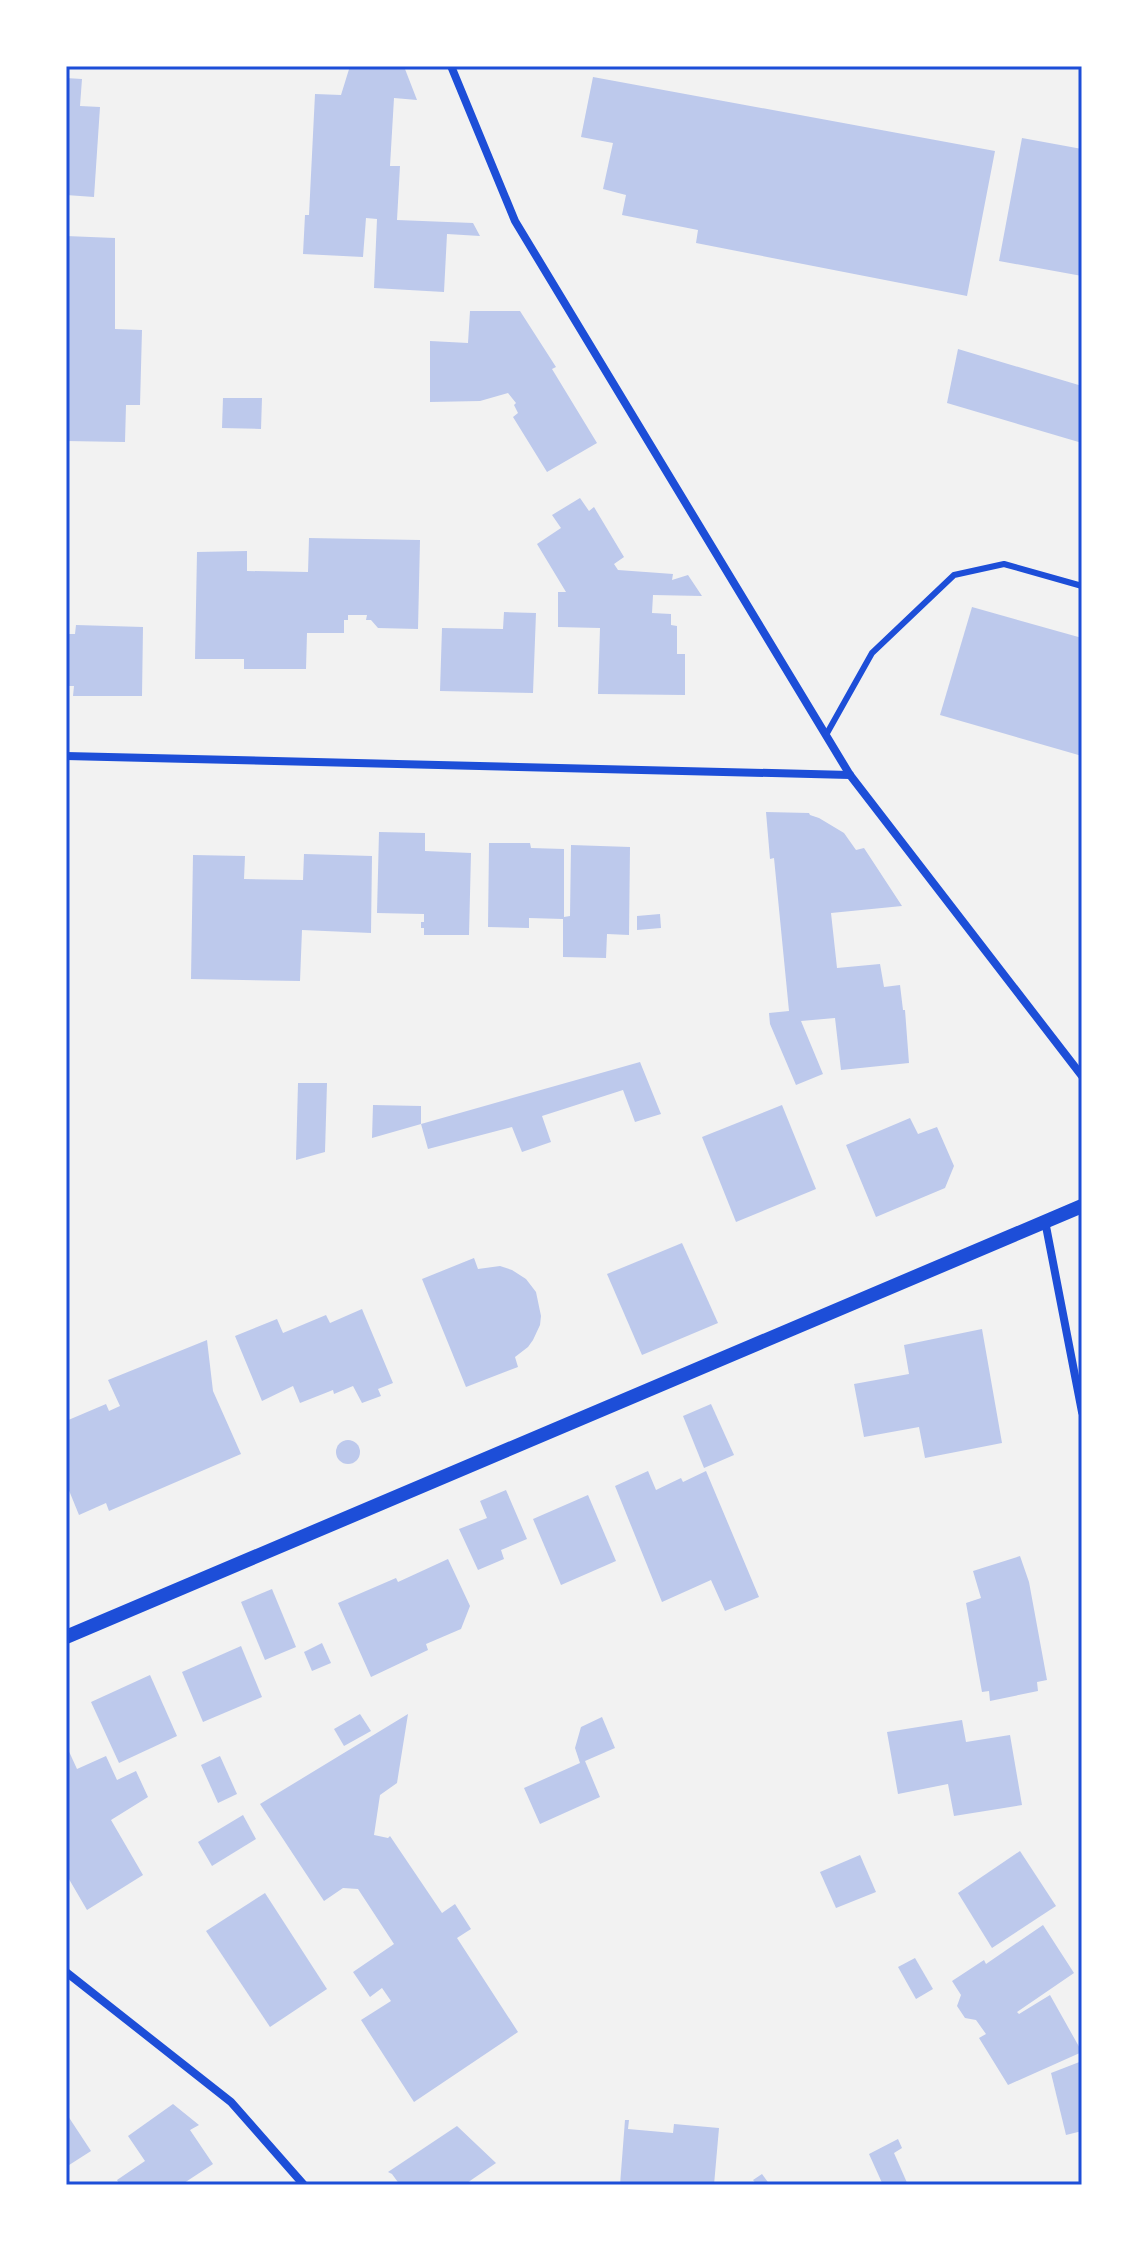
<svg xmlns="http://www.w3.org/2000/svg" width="1148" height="2251" viewBox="0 0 1148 2251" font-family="'Public Sans',sans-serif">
  <rect width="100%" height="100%" fill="#f2f2f2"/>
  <g fill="#bdc9ec">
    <polygon points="350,66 385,66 405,69 417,100 394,98 390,166 400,166 397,220 473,223 480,236 447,234 444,292 374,288 377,219 366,218 363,257 303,254 305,215 309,215 315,94 341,95"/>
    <polygon points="593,77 995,151 967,296 696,243 698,230 622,215 626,195 603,189 613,143 581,137"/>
    <polygon points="66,78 82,79 80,106 100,107 94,197 66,195"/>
    <polygon points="1022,138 1082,149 1082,276 999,261"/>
    <polygon points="66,236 115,238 115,329 142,330 140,405 126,405 125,442 66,441"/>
    <polygon points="470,311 520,311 556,367 552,369 597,443 547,472 513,417 518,413 514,405 516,403 508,393 480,401 430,402 430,341 468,343"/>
    <polygon points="958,349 1082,386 1082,443 947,403"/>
    <polygon points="223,398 262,398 261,429 222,428"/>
    <polygon points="580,498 589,511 594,507 624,557 614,564 618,570 673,574 672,580 688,575 702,596 653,595 652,613 671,614 671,625 677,626 677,654 685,654 685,695 598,694 600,628 558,627 558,592 566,592 537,544 561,528 552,515"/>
    <polygon points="309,538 420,540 418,629 378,628 371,620 366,620 367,615 348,615 348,620 344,620 344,633 307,633 306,669 244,669 244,659 195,659 197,552 247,551 247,571 308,572"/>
    <polygon points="972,607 1082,638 1082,756 940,715"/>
    <polygon points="504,612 536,613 533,693 440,691 442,628 503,629"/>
    <polygon points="76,625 143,627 142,696 73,696 74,686 66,686 66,634 75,634"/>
    <polygon points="766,812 809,813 810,815 819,818 844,833 856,850 864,848 902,906 831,913 837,968 880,964 884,987 900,985 903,1010 905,1010 909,1063 841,1070 835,1018 801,1021 823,1074 796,1085 770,1024 769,1013 789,1011 774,858 770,859"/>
    <polygon points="379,832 425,833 425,851 471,853 469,935 424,935 424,928 421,928 421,922 424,922 424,914 377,913"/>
    <polygon points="489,843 530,843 531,848 564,849 564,917 570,916 571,845 630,847 629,935 607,934 606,958 563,957 563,919 529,918 529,928 488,927"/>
    <polygon points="304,854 372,856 371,933 302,930 300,981 191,979 193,855 245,856 244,879 303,880"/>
    <rect x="66" y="868" width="3" height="36"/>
    <polygon points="660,914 661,928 637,930 637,916"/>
    <polygon points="640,1062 661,1114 635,1122 623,1090 542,1116 551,1142 522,1152 512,1127 428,1149 421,1124 372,1138 373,1105 421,1106 421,1124"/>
    <polygon points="298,1083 327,1083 325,1152 296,1160"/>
    <polygon points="782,1105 816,1189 736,1222 702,1137"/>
    <polygon points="910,1118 918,1134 937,1127 954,1166 945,1188 876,1217 846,1145"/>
    <polygon points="682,1243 718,1323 642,1355 607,1274"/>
    <polygon points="474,1258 478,1269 500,1266 512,1270 526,1279 536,1292 541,1316 540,1325 533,1340 528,1347 515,1357 518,1367 466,1387 422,1279"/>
    <polygon points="362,1309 393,1383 378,1389 381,1396 362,1403 353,1386 334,1394 333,1390 300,1403 293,1386 262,1401 235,1336 277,1319 283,1333 326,1315 330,1323"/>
    <polygon points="982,1329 1002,1443 925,1458 919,1427 864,1437 854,1384 909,1374 904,1345"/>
    <polygon points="207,1340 213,1391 241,1454 109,1511 106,1503 79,1515 68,1488 66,1488 66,1421 106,1404 109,1411 120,1406 108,1380"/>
    <polygon points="711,1404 734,1455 704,1468 683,1416"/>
    <circle cx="348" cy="1452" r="12"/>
    <polygon points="648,1471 656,1490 681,1478 683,1482 706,1471 759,1597 725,1611 711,1580 662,1602 615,1486"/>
    <polygon points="506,1490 527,1539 501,1550 504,1559 478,1570 459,1529 487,1518 480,1501"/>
    <polygon points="588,1495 616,1561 561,1585 533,1519"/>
    <polygon points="1020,1556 1029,1582 1047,1680 1037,1682 1038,1691 990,1701 989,1691 982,1692 966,1603 981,1598 973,1571"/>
    <polygon points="448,1559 470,1606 461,1629 426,1644 428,1650 371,1677 338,1603 396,1578 398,1582"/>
    <polygon points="272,1589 296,1647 265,1660 241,1602"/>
    <polygon points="322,1643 331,1663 312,1671 304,1652"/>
    <polygon points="241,1646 262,1697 203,1722 182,1672"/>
    <polygon points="150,1675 177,1736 119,1763 91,1702"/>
    <polygon points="360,1714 371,1731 344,1746 334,1729"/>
    <polygon points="408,1714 397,1783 380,1795 374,1835 388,1838 390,1836 442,1913 455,1904 471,1929 457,1938 518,2032 414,2102 361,2020 391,2001 382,1988 370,1997 353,1972 394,1944 358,1889 343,1888 324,1901 260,1804"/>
    <polygon points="602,1717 615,1748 585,1761 600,1797 540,1824 524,1788 580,1763 575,1748 581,1727"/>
    <polygon points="962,1720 966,1742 1010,1735 1022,1805 954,1816 948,1784 898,1794 887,1732"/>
    <polygon points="66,1745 77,1769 106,1756 117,1780 136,1771 148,1797 111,1820 143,1875 87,1910 66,1874"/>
    <polygon points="220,1756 237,1794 218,1803 201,1765"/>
    <polygon points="243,1815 256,1839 212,1866 198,1842"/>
    <polygon points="1020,1851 1056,1906 992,1948 958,1893"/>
    <polygon points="860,1855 876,1892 836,1908 820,1872"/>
    <polygon points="265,1893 327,1989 270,2027 206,1931"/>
    <polygon points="1043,1925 1074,1973 1017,2012 1019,2014 1050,1995 1082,2052 1008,2085 979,2038 986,2034 976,2020 965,2018 957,2006 961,1995 952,1981 984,1960 986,1964"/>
    <polygon points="915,1958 933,1989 916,1999 898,1967"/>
    <polygon points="1082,2061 1082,2131 1066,2135 1051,2073"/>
    <polygon points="173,2104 199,2125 190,2130 213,2164 181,2185 120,2185 117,2180 145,2161 128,2136"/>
    <polygon points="66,2113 91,2151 66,2167"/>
    <polygon points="625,2120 629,2120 628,2129 673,2133 674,2124 719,2128 714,2185 620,2185"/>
    <polygon points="457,2126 496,2163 464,2185 400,2185 392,2174 388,2172"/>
    <polygon points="898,2139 902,2148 894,2153 908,2185 883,2185 869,2154"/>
    <polygon points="762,2174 770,2185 757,2185 753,2180"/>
  </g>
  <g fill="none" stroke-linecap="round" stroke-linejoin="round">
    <polyline stroke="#1d4ed8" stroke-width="6" points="826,735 872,653 954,575 1004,564 1082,586"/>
    <g stroke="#1d4ed8" stroke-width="8">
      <polyline points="451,66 515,221 850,775 1082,1076"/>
      <polyline points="66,756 850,775"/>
      <polyline points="1045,1221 1082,1412"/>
      <polyline points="66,1972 231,2102 304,2185"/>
    </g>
    <polyline stroke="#1d4ed8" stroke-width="14" points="66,1637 1082,1206"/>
  </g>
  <rect width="1148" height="2251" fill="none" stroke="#ffffff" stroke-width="136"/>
  <rect x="68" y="68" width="1012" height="2115" fill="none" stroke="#1d4ed8" stroke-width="3"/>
</svg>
